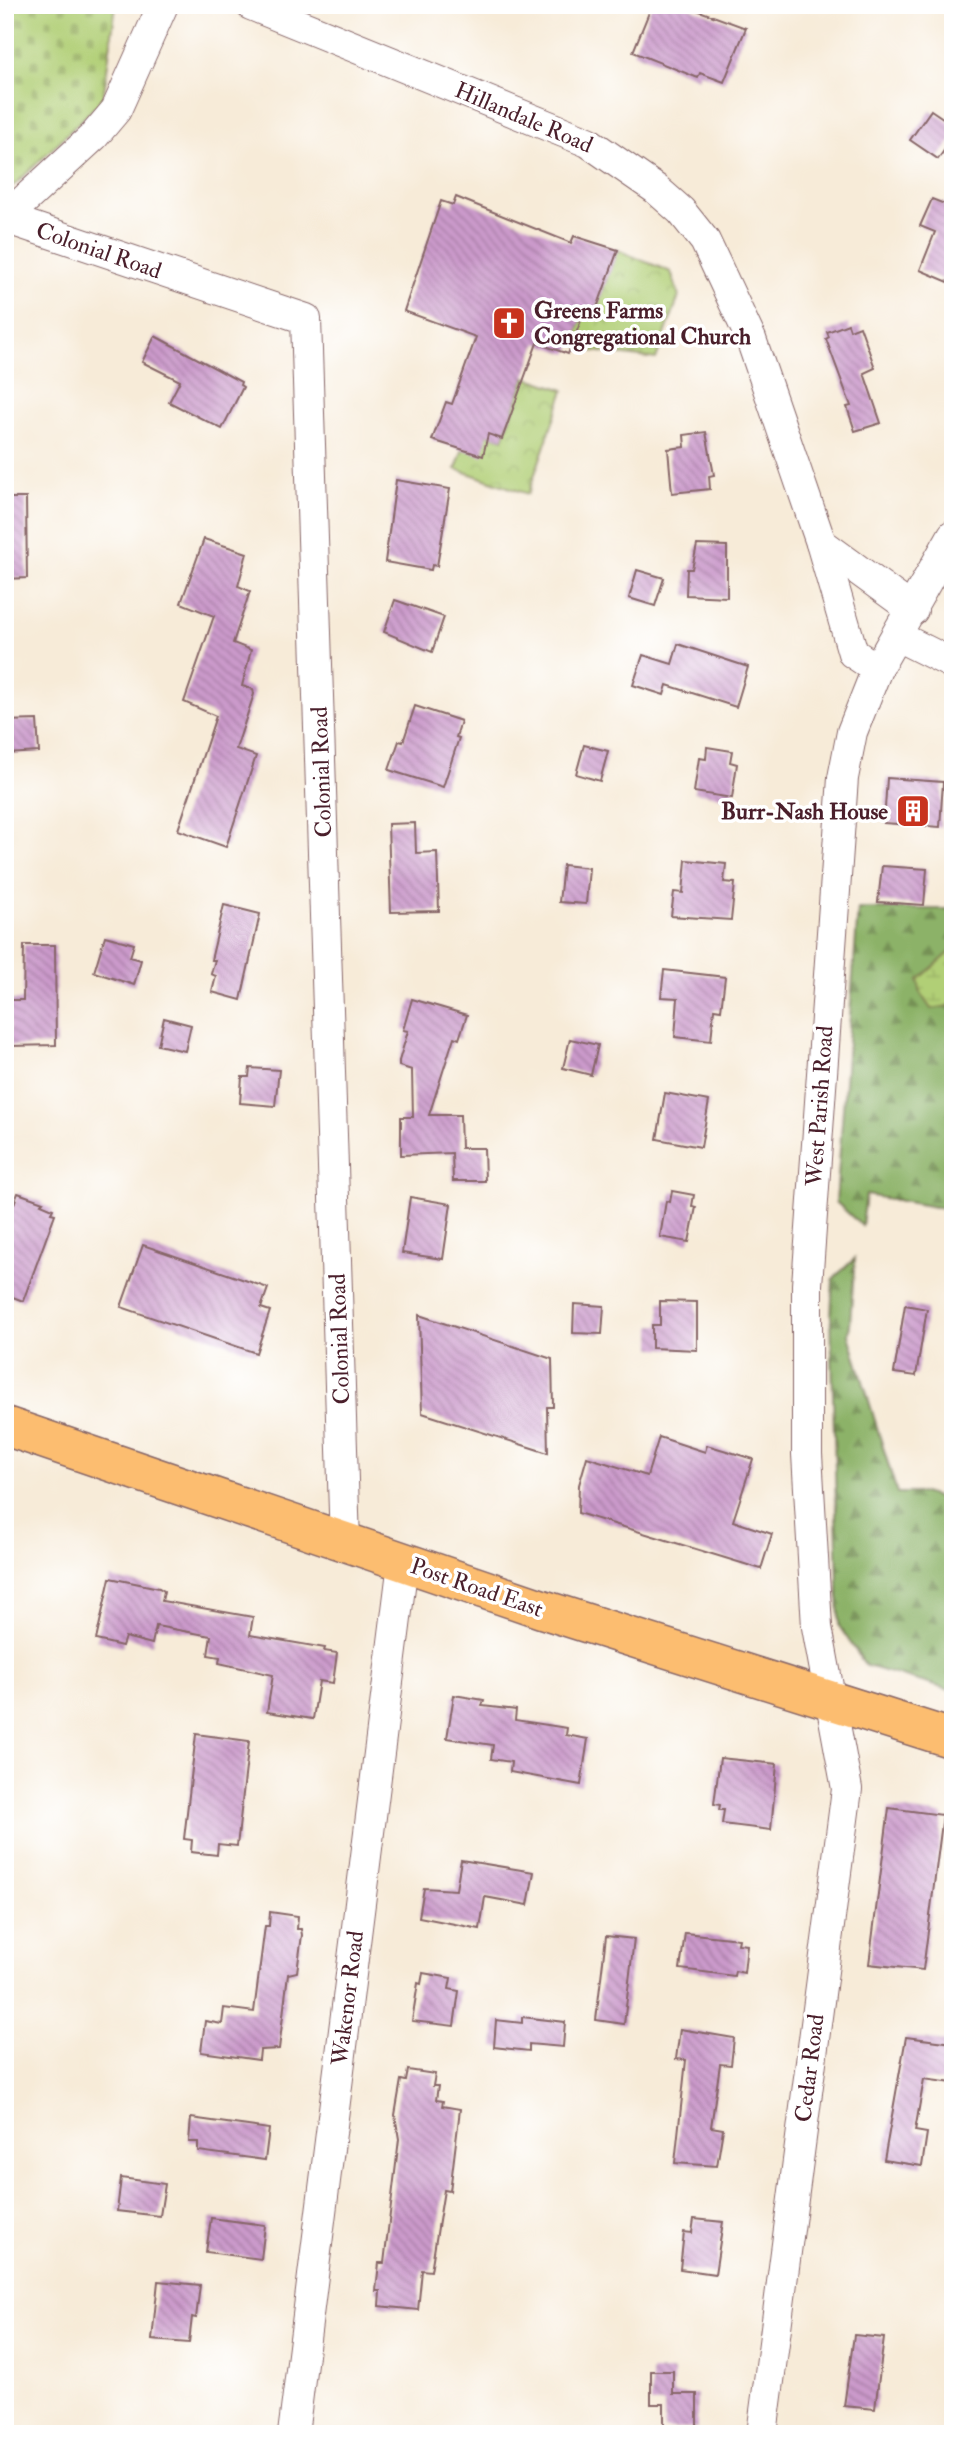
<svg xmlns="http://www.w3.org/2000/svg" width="958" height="2439" viewBox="0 0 958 2439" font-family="'IM FELL Double Pica',serif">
  <defs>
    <pattern id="forest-firs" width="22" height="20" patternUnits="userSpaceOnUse" patternTransform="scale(1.75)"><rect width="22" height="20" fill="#8cb267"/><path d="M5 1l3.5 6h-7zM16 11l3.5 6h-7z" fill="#749055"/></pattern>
    <pattern id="wetland-marsh" width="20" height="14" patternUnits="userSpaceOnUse" patternTransform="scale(1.75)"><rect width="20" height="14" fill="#b1cf76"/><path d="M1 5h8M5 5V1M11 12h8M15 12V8" fill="none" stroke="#9ab166"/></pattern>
    <pattern id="cemetery-stones" width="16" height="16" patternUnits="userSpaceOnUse" patternTransform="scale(1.75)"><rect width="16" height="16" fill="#b1cf76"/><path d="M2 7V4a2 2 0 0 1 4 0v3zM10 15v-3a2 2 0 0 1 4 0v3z" fill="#9ab166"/></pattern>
    <pattern id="park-crowns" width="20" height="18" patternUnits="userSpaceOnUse" patternTransform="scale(1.75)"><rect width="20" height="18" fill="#b1cf76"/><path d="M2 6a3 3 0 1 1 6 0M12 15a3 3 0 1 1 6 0" fill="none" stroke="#9ab166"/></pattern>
    <pattern id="building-back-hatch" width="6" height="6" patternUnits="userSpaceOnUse" patternTransform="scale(1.75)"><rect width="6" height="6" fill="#cb9acb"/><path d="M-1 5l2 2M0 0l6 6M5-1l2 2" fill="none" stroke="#a77da5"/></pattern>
  </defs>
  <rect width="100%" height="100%" fill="#fff"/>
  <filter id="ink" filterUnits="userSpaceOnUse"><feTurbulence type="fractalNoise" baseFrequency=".0143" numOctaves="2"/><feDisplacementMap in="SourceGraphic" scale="14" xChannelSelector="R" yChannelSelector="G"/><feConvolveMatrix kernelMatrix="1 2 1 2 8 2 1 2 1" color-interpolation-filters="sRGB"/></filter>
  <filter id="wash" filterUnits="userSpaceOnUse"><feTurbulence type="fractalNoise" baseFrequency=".00686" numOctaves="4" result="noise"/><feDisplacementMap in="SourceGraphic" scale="28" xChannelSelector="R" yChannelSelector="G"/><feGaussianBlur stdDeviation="1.57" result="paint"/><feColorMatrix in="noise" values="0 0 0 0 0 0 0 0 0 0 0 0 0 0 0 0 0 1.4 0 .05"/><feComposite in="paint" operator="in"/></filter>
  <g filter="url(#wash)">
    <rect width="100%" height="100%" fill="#f7ebd8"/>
    <g fill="url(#forest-firs)" stroke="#6b6849" stroke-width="2">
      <polygon points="858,909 953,909 953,1210 866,1195 862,1226 836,1202"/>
      <polygon points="855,1258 849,1335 897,1493 923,1493 953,1502 953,1691 866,1666 839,1626 831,1316 833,1279"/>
    </g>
    <polygon fill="url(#wetland-marsh)" stroke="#7e7750" stroke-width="2" points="953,950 953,1002 949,1006 931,1009 921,994 918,980"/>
    <polygon fill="url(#cemetery-stones)" stroke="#7e7750" stroke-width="2" points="5,5 116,5 103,99 17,183 5,191"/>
    <g fill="url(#park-crowns)" stroke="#7e7750" stroke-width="2">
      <polygon points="617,250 671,272 679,296 656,359 593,351 573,344 584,313 594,315"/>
      <polygon points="525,377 564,390 528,494 456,469 470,428 503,439"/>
    </g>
    <g id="blocks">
      <g fill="url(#building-back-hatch)">
        <polygon points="652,5 683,5 746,28 724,82 700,73 698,78 633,52"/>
        <polygon points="931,110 953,125 953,138 938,159 910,140"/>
        <polygon points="953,191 953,284 920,270 935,232 920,226 932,199 947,205"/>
        <polygon points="456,197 571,243 574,236 618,250 594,316 584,313 568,354 537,343 502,439 488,434 483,456 432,440 446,402 452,404 476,337 404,311 441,201 453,205"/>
        <polygon points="848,324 850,330 860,326 875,368 864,373 881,423 855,431 847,407 851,406 826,339 829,337 827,332"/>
        <polygon points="155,336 241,382 240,385 243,387 222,429 169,402 180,381 142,362"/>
        <polygon points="706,432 714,475 709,476 710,489 672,493 668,449 685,447 684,435"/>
        <polygon points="396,480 450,489 437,566 432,565 431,570 385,562"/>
        <polygon points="5,498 26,498 27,578 5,579"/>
        <polygon points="204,539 247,553 238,586 250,591 233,643 251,650 242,686 253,689 254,694 236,749 256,756 226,847 178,830 216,716 184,702 214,616 181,603"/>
        <polygon points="697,545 727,546 727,597 686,595 687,569 692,569"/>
        <polygon points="637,570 664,578 655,606 629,598"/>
        <polygon points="395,600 444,617 432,652 384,632"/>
        <polygon points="678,644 748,667 736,707 667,685 664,695 633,685 643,655 672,664"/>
        <polygon points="415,706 461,721 456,737 459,738 443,787 389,770 399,741 403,742"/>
        <polygon points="37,720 39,752 6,754 5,721"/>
        <polygon points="584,745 608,751 600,781 576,774"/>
        <polygon points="707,747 732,751 730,762 737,764 732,798 694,792 699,758 706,759"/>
        <polygon points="887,778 943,782 940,827 884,823"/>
        <polygon points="415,823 416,853 437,852 439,911 391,912 388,824"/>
        <polygon points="686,860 726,864 724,882 735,883 731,920 671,916 674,892 683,893"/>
        <polygon points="563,865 589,868 586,904 559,902"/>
        <polygon points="882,866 927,869 924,905 878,902"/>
        <polygon points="224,905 260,914 241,1000 212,992 216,976 211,974 215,960 211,960"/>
        <polygon points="105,936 134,944 130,957 141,960 134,985 94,972"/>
        <polygon points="24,945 55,945 56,1045 10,1046 10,1000 23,1000"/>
        <polygon points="664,970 725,977 721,1010 714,1009 711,1041 675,1037 678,998 661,997"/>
        <polygon points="412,999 467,1015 459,1039 454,1037 429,1115 460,1115 461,1148 484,1148 485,1181 453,1181 452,1153 401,1155 401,1117 413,1117 412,1070 399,1066 399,1061 408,1031 403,1030"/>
        <polygon points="164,1018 191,1025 185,1051 158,1045"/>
        <polygon points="570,1039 598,1045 591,1075 563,1068"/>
        <polygon points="250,1068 279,1070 275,1106 240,1103 242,1077 249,1077"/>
        <polygon points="665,1093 709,1101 701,1147 657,1139"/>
        <polygon points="672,1191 694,1195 692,1206 696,1207 689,1242 660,1237 666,1201 670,1202"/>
        <polygon points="18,1193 43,1202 41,1204 53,1209 51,1213 55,1214 23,1301 5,1294 5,1201 14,1204"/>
        <polygon points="410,1197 451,1204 443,1259 402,1253"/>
        <polygon points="143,1245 268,1288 261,1308 270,1311 256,1353 121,1307"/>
        <polygon points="660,1301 697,1302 697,1350 652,1348 652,1325 660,1325"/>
        <polygon points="574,1304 604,1306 602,1334 573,1333"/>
        <polygon points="905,1305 927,1309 916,1376 894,1373"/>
        <polygon points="419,1315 552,1359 553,1407 547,1407 548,1453 422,1413"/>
        <polygon points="659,1437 705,1452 707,1445 753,1459 733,1521 772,1534 761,1569 578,1513 579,1485 587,1457 647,1476"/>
        <polygon points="110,1578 159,1588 164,1591 162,1601 253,1617 250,1635 325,1648 324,1651 337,1653 333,1683 319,1681 313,1719 267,1712 273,1675 219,1663 220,1657 208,1655 211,1636 156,1626 152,1644 125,1637 122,1646 96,1640"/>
        <polygon points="454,1695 484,1700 482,1706 516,1710 515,1720 567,1728 566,1735 588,1739 581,1785 510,1772 511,1762 491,1759 493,1745 447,1738"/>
        <polygon points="196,1734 249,1741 237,1846 218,1844 217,1855 191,1852 192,1840 184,1839"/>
        <polygon points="720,1758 777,1764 771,1830 722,1824 724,1810 719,1810 720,1805 714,1804"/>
        <polygon points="889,1808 943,1815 923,1970 869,1964"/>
        <polygon points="461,1860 534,1872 528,1905 485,1897 480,1929 419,1917 424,1888 456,1890"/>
        <polygon points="270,1912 298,1916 297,1929 301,1929 302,1935 297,1972 288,1974 279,2049 260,2050 259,2060 201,2052 205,2021 222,2024 224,2008 254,2012 265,1926 269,1926"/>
        <polygon points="685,1933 739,1939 738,1944 747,1945 744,1973 735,1971 734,1976 680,1969"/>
        <polygon points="606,1936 634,1939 624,2024 596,2020"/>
        <polygon points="423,1973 451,1978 449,1989 459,1991 454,2026 412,2021 418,1983 421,1984"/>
        <polygon points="522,2017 565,2022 563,2047 529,2044 529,2051 494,2047 496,2020 522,2023"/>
        <polygon points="680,2029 734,2038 731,2065 720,2064 711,2127 723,2129 717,2166 675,2163 686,2060 676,2059"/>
        <polygon points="906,2037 953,2043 953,2083 924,2079 915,2131 927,2133 922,2166 884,2160"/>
        <polygon points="408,2070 435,2074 433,2086 438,2086 436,2100 443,2101 442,2106 460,2109 450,2191 444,2190 431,2271 422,2270 418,2310 379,2306 380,2291 376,2291 379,2263 384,2263 399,2139 395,2115 401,2080 406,2081"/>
        <polygon points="191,2118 269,2129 265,2160 198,2151 198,2142 189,2142"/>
        <polygon points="121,2178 165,2184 160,2216 117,2211"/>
        <polygon points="211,2218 265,2225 261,2259 206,2252"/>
        <polygon points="694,2219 723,2222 715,2274 680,2269 684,2232 692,2233"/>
        <polygon points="158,2281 200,2285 196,2318 192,2317 189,2343 152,2340"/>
        <polygon points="854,2335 884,2338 875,2409 844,2406"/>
        <polygon points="651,2371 673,2371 673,2394 697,2394 697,2429 664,2429 664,2404 651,2404"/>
      </g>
    </g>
  </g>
  <g filter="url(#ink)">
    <use href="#blocks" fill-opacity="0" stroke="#876668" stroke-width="2"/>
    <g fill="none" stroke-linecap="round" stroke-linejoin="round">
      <g stroke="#876668" stroke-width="32">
        <g id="street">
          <polyline points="163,5 116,110 94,136 5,218 306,319 345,1543"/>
          <polyline points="251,5 588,142 656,189 681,211 705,241 751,339 821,543 853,653 877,669"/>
          <polyline points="821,543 913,610"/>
          <polyline points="897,636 953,664"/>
          <polyline points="293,2434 403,1563"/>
          <polyline points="762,2434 847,1789 817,1627 807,1454 807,1285 843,778 852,732 877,669 953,535"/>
        </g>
      </g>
      <g stroke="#876668" stroke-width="41">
        <polyline id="primary" points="5,1426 542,1609 953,1739"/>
      </g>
      <use href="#street" stroke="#fff" stroke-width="30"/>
      <use href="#primary" stroke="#fcbd6f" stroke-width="38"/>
    </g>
  </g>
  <defs>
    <g id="church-square" transform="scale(1.75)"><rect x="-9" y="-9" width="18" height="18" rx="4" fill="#c8321e" stroke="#fff"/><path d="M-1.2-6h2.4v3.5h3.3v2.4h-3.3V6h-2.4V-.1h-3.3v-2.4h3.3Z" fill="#fff"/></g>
    <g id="building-square" transform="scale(1.75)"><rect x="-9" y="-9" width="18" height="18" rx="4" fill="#c8321e" stroke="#fff"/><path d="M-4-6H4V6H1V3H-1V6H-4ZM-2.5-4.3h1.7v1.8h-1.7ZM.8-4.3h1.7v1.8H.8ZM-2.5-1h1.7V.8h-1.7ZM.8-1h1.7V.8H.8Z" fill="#fff"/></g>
  </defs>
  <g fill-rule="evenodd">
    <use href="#church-square" x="509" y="323"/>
    <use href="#building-square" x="913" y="811"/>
  </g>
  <g text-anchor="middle" stroke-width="7" stroke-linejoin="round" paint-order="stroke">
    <g font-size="23" fill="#4a1f2b" stroke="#fff">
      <text transform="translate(524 117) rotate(23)" y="8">Hillandale Road</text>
      <text transform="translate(99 250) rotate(19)" y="8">Colonial Road</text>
      <text transform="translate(321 772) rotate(-92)" y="8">Colonial Road</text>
      <text transform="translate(819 1106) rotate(-86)" y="8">West Parish Road</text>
      <text transform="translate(339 1339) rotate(-92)" y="8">Colonial Road</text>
      <text transform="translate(477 1587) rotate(19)" y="8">Post Road East</text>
      <text transform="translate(347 1998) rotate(-83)" y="8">Wakenor Road</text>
      <text transform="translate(809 2068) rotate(-83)" y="8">Cedar Road</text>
    </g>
    <g font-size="23" font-weight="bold" fill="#4a1f2b" stroke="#fff" text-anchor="start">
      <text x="534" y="318">Greens Farms<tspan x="534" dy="26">Congregational Church</tspan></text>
      <text x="888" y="819" text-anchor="end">Burr-Nash House</text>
    </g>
  </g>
  <rect width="958" height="2439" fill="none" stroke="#fff" stroke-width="28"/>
</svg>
